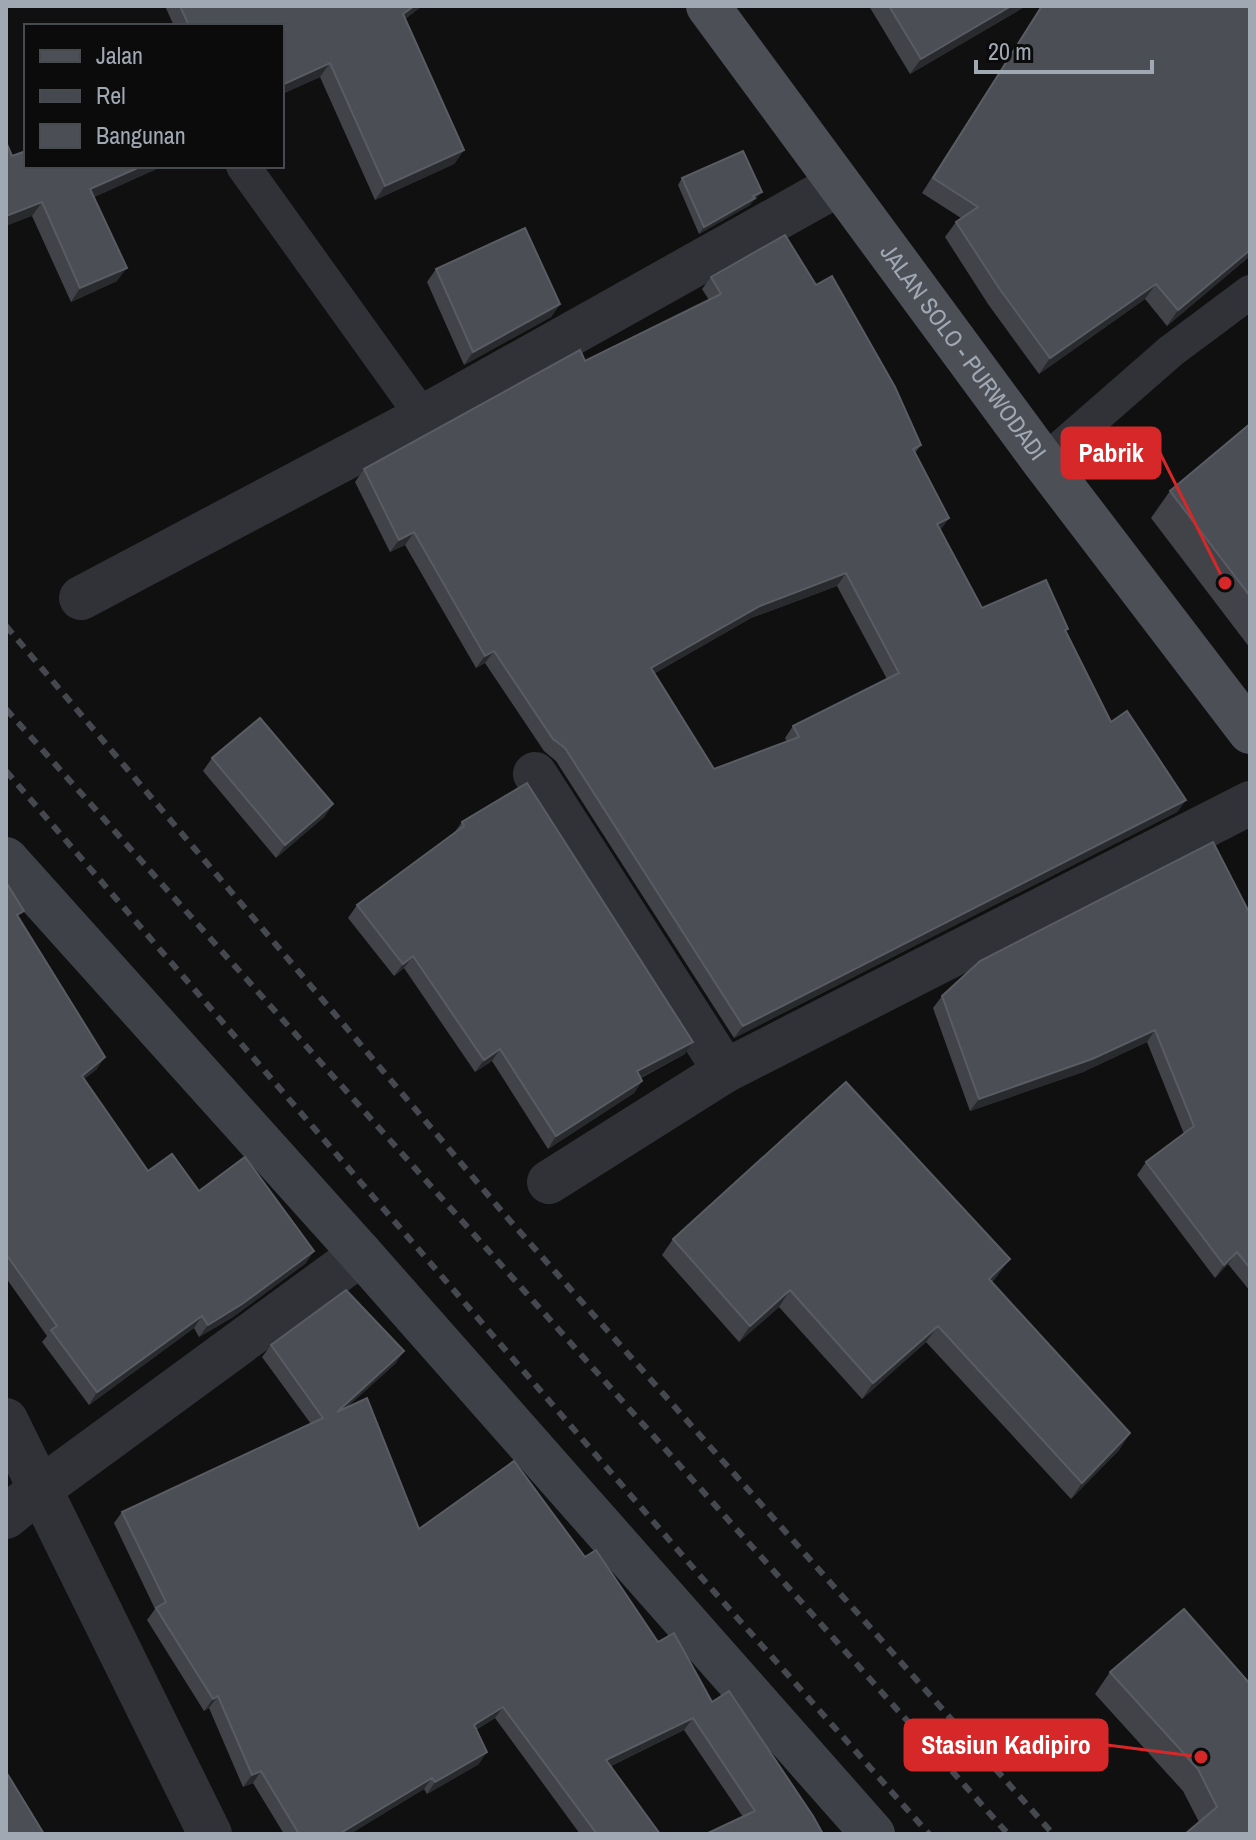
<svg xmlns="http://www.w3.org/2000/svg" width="1256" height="1840" viewBox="0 0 1256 1840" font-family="'Archivo Narrow',sans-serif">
  <rect width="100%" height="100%" fill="#101011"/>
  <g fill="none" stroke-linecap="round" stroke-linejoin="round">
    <g stroke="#313237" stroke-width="34">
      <polyline points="243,166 423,417"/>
      <polyline points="1044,462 1171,351 1250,292"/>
    </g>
    <g stroke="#313237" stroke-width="44">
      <polyline points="81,598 423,417 839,184"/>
      <polyline points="535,774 725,1071"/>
      <polyline points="549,1182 725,1071 1250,803"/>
      <polyline points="6,1420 210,1834"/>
      <polyline points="6,1517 40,1489 361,1254"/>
    </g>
    <polyline stroke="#3e4147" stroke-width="44" points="6,859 361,1254 873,1834"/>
    <path stroke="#4c4f56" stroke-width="44" id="s1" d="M708 6 1044 462 1250 732"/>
    <g stroke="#45484e" stroke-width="6" stroke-dasharray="10 8" stroke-linecap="butt">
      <polyline points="6,626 505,1215 1053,1834"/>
      <polyline points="6,709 1008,1834"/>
      <polyline points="6,771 702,1578 929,1834"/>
    </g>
  </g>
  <g fill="#414348" fill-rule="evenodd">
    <polygon points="165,6 422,6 405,19 464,150 454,164 375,200 320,77 282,94 282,26 174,26"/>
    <polygon points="869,6 1026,6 910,74"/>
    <polygon points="1041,6 1250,6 1250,256 1167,326 1145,299 1039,374 988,304 945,237 956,222 961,218 922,193"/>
    <polygon points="12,156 26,166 163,166 94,197 117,281 71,302 32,216"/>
    <polygon points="682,178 757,199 753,200 750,205 699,234 678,185"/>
    <polygon points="436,269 560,304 551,317 464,365 427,282"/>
    <path d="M711 277 816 285 921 445 915 453 949 518 940 530 982 608 1066 632 1111 722 1186 800 1177 812 734 1038 556 761 544 751 485 663 476 668 405 545 390 552 355 482 364 469 709 300 702 289ZM837 586 887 679 793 726 785 738 787 742 714 769 655 673 751 618Z"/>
    <polygon points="1250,424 1250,648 1151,518 1170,491"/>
    <polygon points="212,758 333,804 324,817 276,858 203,771"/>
    <polygon points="462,822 685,1054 641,1078 642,1081 634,1093 548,1149 492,1061 475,1072 404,968 394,976 348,918 357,905 454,833"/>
    <polygon points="6,882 19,918 97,1069 84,1079 148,1171 199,1191 306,1263 233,1317 199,1337 194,1328 89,1405 42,1342 47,1336 6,1278"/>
    <polygon points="1250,914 1250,1291 1228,1264 1215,1278 1137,1175 1146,1162 1184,1134 1147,1042 1083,1072 970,1111 933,1008 942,996"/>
    <polygon points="673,1239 998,1275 992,1282 1130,1433 1119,1450 1071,1499 926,1342 862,1399 779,1307 739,1342 662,1255"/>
    <polygon points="271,1345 396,1363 347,1407 419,1529 585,1557 658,1642 813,1816 743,1817 684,1730 611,1766 660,1834 580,1834 495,1718 476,1730 479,1764 427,1794 424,1789 350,1834 284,1834 253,1783 243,1787 209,1708 204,1711 147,1620 155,1609 114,1523 122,1512 311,1424 262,1357"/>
    <polygon points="1184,1609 1250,1834 1199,1822 1183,1791 1095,1694 1110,1672"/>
  </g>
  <g fill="#292a2d">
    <polygon points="414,6 422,6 393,28 403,14"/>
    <polygon points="1011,6 1026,6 910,74 921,59"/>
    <polygon points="330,63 320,77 282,94 282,85"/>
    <polygon points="464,150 454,164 375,200 385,186"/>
    <polygon points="142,166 163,166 81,203 90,189"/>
    <polygon points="762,192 750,205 699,234 704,227 753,196"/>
    <polygon points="42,202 32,216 6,226 6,216"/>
    <polygon points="1250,250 1250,256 1167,326 1178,310"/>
    <polygon points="127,268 117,281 71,302 80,288"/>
    <polygon points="1156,284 1145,299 1039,374 1050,358"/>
    <polygon points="560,304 551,317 464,365 473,352"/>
    <polygon points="949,518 940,531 937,524"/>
    <polygon points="414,532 405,545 390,552 399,540"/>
    <polygon points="846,573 837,586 751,618 643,680 651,668 760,606"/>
    <polygon points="494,651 485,663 476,668 485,656"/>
    <polygon points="1186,800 1177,812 734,1038 743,1026"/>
    <polygon points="333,804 324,817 276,858 285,845"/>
    <polygon points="413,956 404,968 394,976 403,964"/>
    <polygon points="1155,1030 1147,1042 1083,1072 970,1111 979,1099"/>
    <polygon points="693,1042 685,1054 628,1084 637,1071"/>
    <polygon points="500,1049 492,1061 475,1072 484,1060"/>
    <polygon points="105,1057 97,1069 73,1088 82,1076"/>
    <polygon points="642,1081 634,1093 548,1149 556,1136"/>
    <polygon points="314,1251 306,1263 233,1317 199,1337 208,1325"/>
    <polygon points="1237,1252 1228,1264 1215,1278 1224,1265"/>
    <polygon points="1010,1259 998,1275 978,1295 989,1279"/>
    <polygon points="790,1290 779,1307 739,1342 750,1326"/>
    <polygon points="202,1316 194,1328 89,1405 97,1392"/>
    <polygon points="938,1326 926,1342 862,1399 873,1383"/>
    <polygon points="404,1351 396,1363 329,1423 337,1412"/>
    <polygon points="1130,1433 1119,1450 1071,1499 1082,1483"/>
    <polygon points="218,1696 209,1708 204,1711 213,1699"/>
    <polygon points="503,1707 495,1718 466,1736 474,1725"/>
    <polygon points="693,1718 684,1730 598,1772 606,1760"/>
    <polygon points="487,1752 479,1764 427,1794 435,1782"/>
    <polygon points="261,1771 253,1783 243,1787 252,1775"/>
    <polygon points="432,1778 424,1789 350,1834 339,1834"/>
  </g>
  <g fill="#4b4e54" stroke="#595c63" stroke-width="2" fill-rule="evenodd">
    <polygon points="180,6 414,6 403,14 464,150 385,186 330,63 282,85 282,26 189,26"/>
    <polygon points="889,6 1011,6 921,59"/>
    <polygon points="1042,6 1250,6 1250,250 1178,310 1156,284 1050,358 999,288 956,222 978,207 933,178"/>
    <polygon points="6,142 12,156 26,151 26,166 142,166 90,189 127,268 80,288 42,202 6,216"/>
    <polygon points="743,151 762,192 753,196 755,198 704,227 682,178"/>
    <polygon points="525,228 560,304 473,352 436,269"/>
    <path d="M785 235 816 285 832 276 895 387 921 445 913 449 949 518 937 524 982 608 1046 580 1068 629 1065 630 1111 722 1127 711 1186 800 743 1026 565 748 553 739 494 651 485 656 414 532 399 540 364 469 580 350 585 361 721 294 711 277ZM846 573 899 673 793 726 799 737 714 769 651 668 760 606Z"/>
    <polygon points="1250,424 1250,596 1170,491"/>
    <polygon points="260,718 333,804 285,845 212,758"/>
    <polygon points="527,783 693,1042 637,1071 642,1081 556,1136 500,1049 484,1060 413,956 403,964 357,905 464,826 462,822"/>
    <polygon points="1213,842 1250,914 1250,1268 1237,1252 1224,1265 1146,1162 1194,1126 1155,1030 1092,1059 979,1099 942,996 980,961"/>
    <polygon points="6,882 24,911 17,915 105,1057 82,1076 148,1171 172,1154 199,1191 245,1157 314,1251 242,1304 208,1325 202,1316 97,1392 51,1330 57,1326 6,1254"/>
    <polygon points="846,1082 1010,1259 989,1279 1130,1433 1082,1483 938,1326 873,1383 790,1290 750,1326 673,1239"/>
    <polygon points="346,1290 404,1351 337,1412 367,1398 419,1529 514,1461 585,1557 596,1550 658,1642 674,1633 712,1702 729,1691 813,1816 823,1834 706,1834 755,1811 693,1718 606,1760 660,1834 597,1834 503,1707 474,1725 487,1752 435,1782 432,1778 339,1834 299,1834 261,1771 252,1775 218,1696 213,1699 156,1608 166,1602 122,1512 323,1418 271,1345"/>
    <polygon points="1184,1609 1250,1684 1250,1834 1185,1834 1217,1807 1198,1769 1110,1672"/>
    <polygon points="8,1775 44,1834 6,1834 6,1777"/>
  </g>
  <g text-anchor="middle" stroke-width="6" stroke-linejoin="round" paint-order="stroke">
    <g font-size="24" fill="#a0a8b4" stroke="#0b0b0c">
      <text dy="8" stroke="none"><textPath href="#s1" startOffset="430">JALAN SOLO - PURWODADI</textPath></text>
    </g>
  </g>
  <path fill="none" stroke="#d62828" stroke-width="3" d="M1225 583L1160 453M1201 1757L1107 1745"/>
  <g fill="#d62828" stroke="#0b0b0c" stroke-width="3">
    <circle cx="1225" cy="583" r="8"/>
    <circle cx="1201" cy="1757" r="8"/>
  </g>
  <g fill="#d62828" stroke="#d62828" stroke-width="3">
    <rect x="1062" y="428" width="98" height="50" rx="8"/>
    <rect x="905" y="1720" width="202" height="50" rx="8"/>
  </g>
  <g font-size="26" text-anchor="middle" font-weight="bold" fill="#fff">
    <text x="1111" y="462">Pabrik</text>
    <text x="1006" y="1754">Stasiun Kadipiro</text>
  </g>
  <rect width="1256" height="1840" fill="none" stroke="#a0a8b4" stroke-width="16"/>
  <rect x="24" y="24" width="260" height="144" fill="#0b0b0c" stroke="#474a4f" stroke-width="2"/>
  <rect x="40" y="50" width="40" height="12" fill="#4c4f56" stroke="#474a4f" stroke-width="2"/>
  <text x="96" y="64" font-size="24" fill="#a0a8b4">Jalan</text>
  <rect x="40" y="90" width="40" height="12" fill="#45484e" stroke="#474a4f" stroke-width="2"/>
  <text x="96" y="104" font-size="24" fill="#a0a8b4">Rel</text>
  <rect x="40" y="124" width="40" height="24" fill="#4b4e54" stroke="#474a4f" stroke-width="2"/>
  <text x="96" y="144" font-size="24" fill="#a0a8b4">Bangunan</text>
  <path d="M976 60v12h176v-12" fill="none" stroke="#a0a8b4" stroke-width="4"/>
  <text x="988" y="60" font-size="24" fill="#a0a8b4" stroke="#0b0b0c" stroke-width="6" paint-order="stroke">20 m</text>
</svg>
